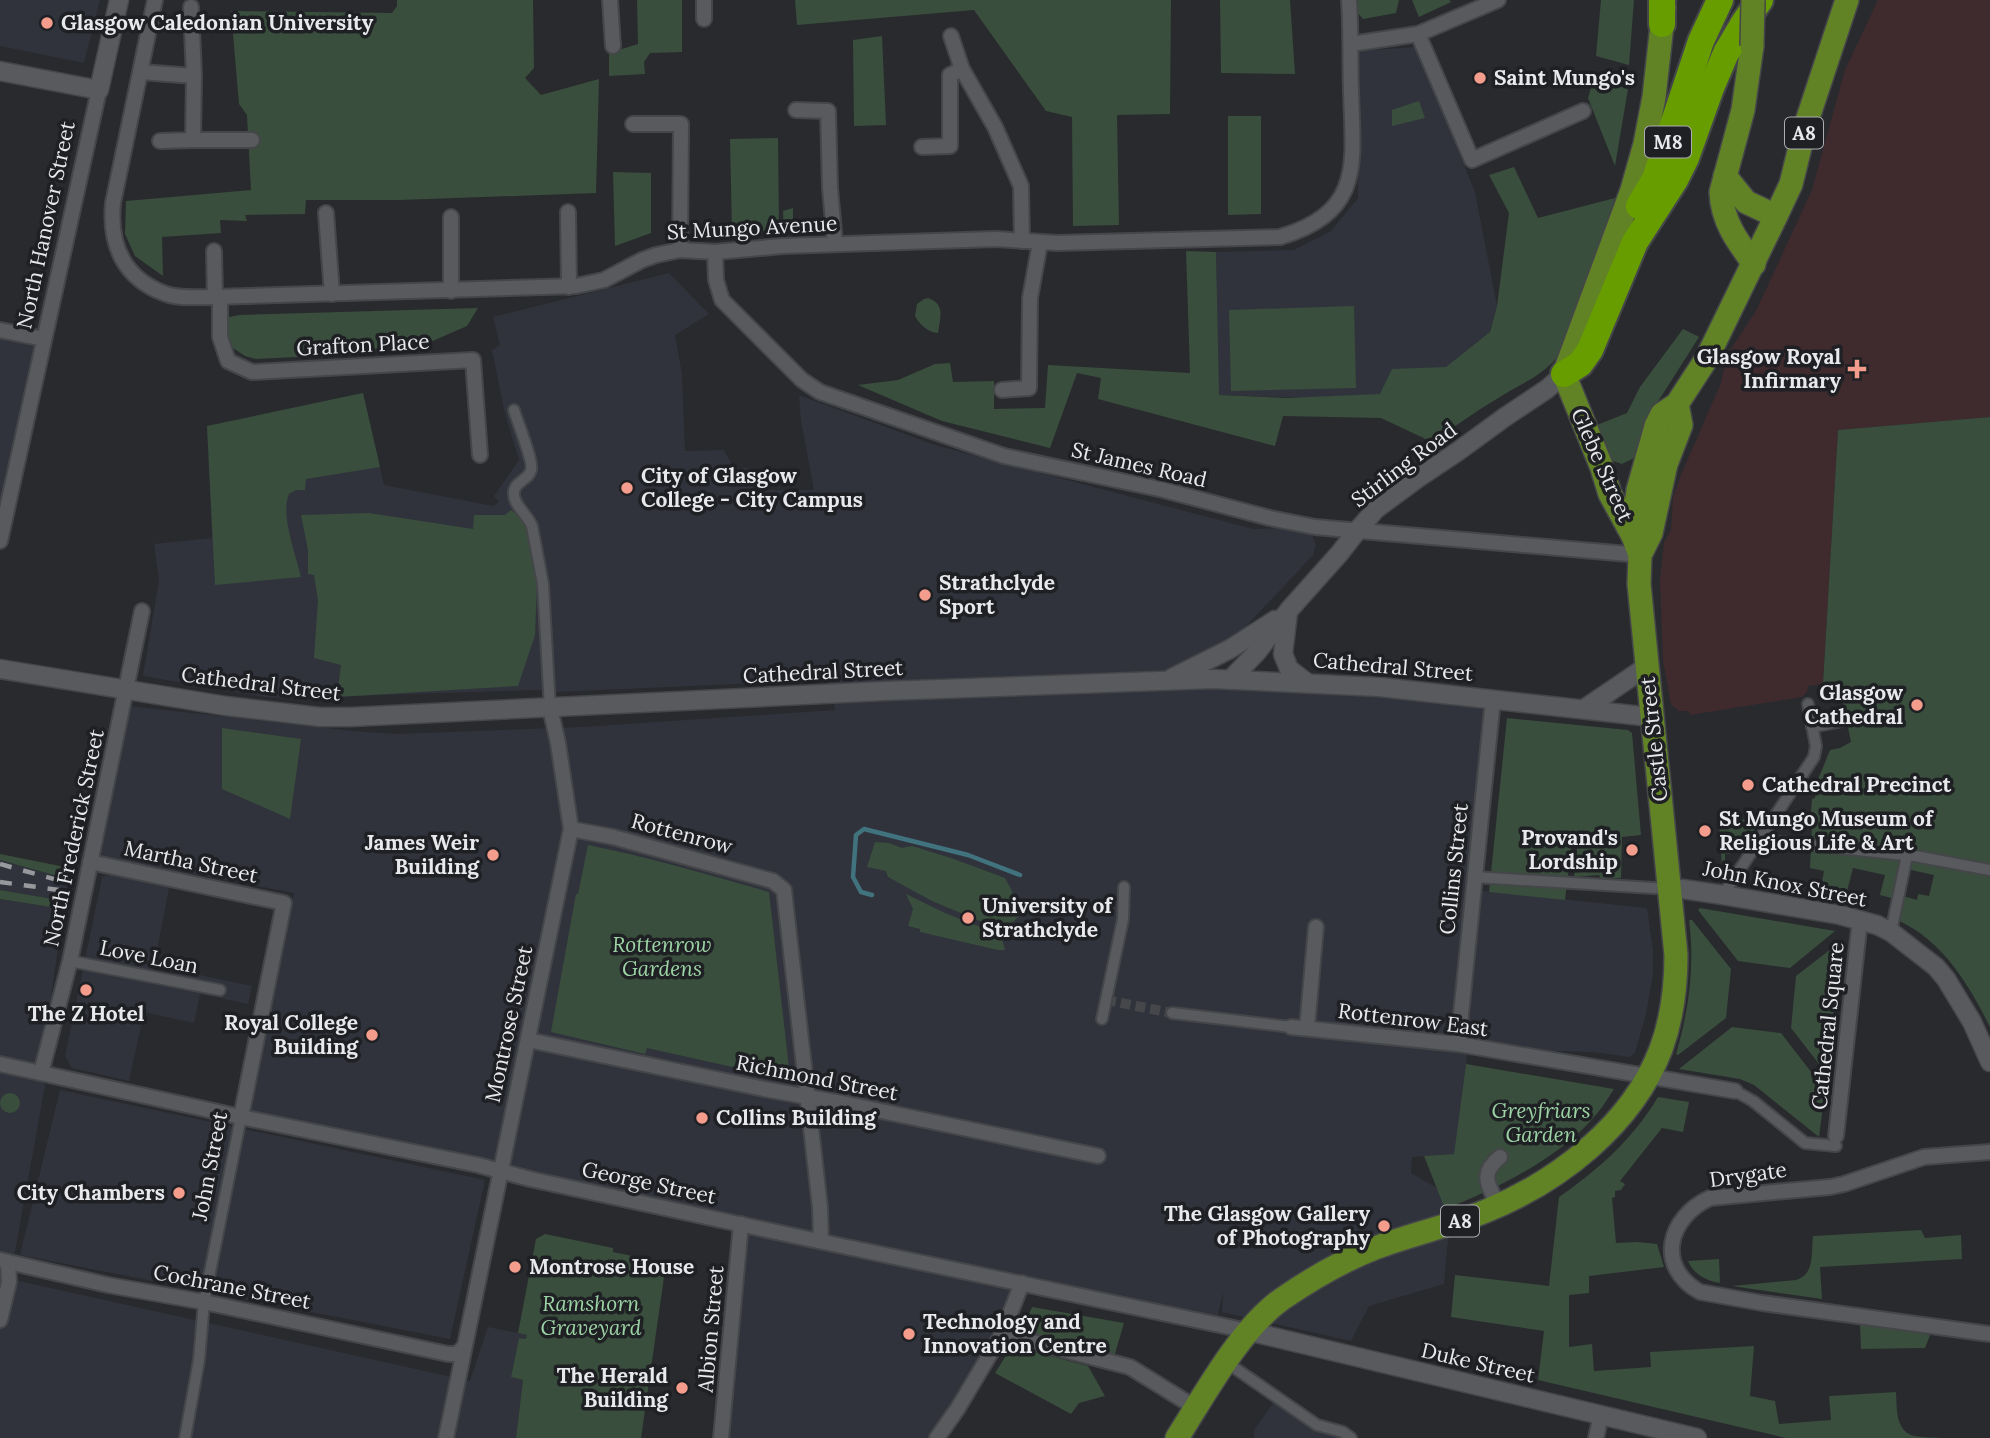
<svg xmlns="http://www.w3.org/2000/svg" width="1990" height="1438" viewBox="0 0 1990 1438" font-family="Lora,serif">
  <rect width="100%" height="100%" fill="#292a2e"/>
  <g fill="#30333c">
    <polygon points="0,0 100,0 84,63 0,46"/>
    <polygon points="1416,47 1475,192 1497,306 1480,367 1449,402 1218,395 1216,252 1294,250 1331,231 1358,198 1357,51"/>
    <polygon points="669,273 709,314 675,335 682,374 685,451 724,450 734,468 755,468 755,490 814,490 801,421 799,395 935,445 1253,529 1286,528 1305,531 1312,535 1316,545 1313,555 1240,633 1157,680 1493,699 1473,890 1647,908 1653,950 1653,974 1646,1014 1635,1053 1630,1057 1593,1052 1468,1049 1454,1154 1412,1157 1411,1173 1437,1188 1450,1217 1444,1284 1369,1306 1351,1341 1222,1312 1223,1292 1216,1324 1022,1283 1002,1334 931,1438 723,1438 741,1224 241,1117 294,893 101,856 129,706 354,731 395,734 582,727 835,710 828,680 556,692 536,690 293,698 265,697 143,676 159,580 154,544 212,538 207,426 363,393 384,485 493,506 499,502 494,496 519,460 505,414 492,350 500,345 493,317"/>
    <polygon points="0,331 44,339 0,547"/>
    <polygon points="0,860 68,879 65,901 0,890"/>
    <polygon points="111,875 169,888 153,971 174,976 176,970 252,986 248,1004 200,994 194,1023 144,1012 129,1081 72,1068 65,1056 102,878 104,876"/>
    <polygon points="0,899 63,909 41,1073 45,1086 10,1279 470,1381 488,1327 527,1335 527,1339 519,1338 511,1377 523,1380 516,1438 0,1438"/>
    <polygon points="60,1090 485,1180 450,1339 20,1255"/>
    <polygon points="1274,1402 1340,1435 1344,1438 1254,1438 1254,1430"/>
  </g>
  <polygon fill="#3f2b2e" points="1878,0 1990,0 1990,417 1838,430 1823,684 1808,686 1807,692 1802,697 1690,715 1689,711 1679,711 1671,705 1663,660 1660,580 1664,542 1671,530 1673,497 1680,477 1721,383 1727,355 1756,311 1812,190 1845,70"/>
  <g fill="#394e3c" fill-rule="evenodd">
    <polygon points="397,0 533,0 534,68 525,78 541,95 599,79 596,193 400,200 306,200 305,214 245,215 247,221 220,220 221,233 162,237 163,276 135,256 125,234 126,201 251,190 247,115 239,104 231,11 392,13 397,6"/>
    <polygon points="637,0 682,0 682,52 650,53 644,62 645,74 609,76 609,53 638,44"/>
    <polygon points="795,0 1171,0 1170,114 1117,115 1119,225 1073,226 1072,117 1046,111 974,10 797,25"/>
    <polygon points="1220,0 1290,0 1295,74 1221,73"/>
    <polygon points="1351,0 1399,0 1396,13 1363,19 1351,5"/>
    <polygon points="1412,0 1449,0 1451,2 1419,17"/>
    <polygon points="1601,0 1634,0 1629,65 1596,56"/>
    <polygon points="882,36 886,125 854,126 853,40"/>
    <polygon points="1594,78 1628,89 1615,166 1588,98"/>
    <polygon points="1419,101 1425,118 1392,126 1392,110"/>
    <polygon points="1228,116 1261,116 1261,214 1228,215"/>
    <polygon points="778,138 779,233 732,233 730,139"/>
    <path d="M1514 167 1538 218 1615 198 1566 345C1547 376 1524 381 1495 400 1473 413 1453 428 1432 442L1381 418 1283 416 1275 446 1098 399 1101 378 1077 373 1050 448 942 421 858 385 898 380 935 364 950 363 953 382 994 381V409L1045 408 1048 365 1190 373 1186 251 1216 252 1219 395 1287 398 1380 394 1392 369 1446 367 1490 332 1497 306 1509 213 1489 175Z"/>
    <polygon points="613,172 651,173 651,233 615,246"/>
    <polygon points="793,208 793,230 784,232 783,211"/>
    <path d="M928 298C946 304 940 319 938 333 929 333 919 324 915 316L917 304 924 299Z"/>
    <polygon points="1354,306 1356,388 1231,391 1229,310"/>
    <polygon points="478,308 467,326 412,350 316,356 256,359 245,356 233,348 228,334 225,318 239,315"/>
    <polygon points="1683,329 1699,337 1659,400 1634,458 1622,464 1610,460 1597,425 1627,413 1640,387"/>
    <path d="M363 393 380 467 306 479 305 490H296L289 494C280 514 296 555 301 577L215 585 207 426Z"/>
    <path d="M1990 417V1027C1967 981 1940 936 1890 917L1895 899 1880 895 1885 875 1853 868 1844 903 1819 898 1824 871 1810 868 1812 824 1810 823 1812 799 1815 798 1817 782 1830 750 1840 748 1851 742 1841 694 1834 688 1826 689 1823 684 1838 430ZM1911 870 1934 875 1929 896 1918 894 1917 900 1903 896Z"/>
    <polygon points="511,510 526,522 537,584 535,635 518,686 337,697 341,665 314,658 318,600 314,575 308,574 308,550 301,515 369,513 473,529 474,515 505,515"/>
    <polygon points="1507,718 1628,730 1632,733 1641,835 1622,837 1621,878 1601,879 1599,875 1574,877 1578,840 1617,845 1618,838 1573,833 1565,900 1489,892"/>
    <polygon points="222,728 301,739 290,819 222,789"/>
    <polygon points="1763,816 1743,848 1730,847 1730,854 1725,854 1725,867 1722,867 1719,824"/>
    <polygon points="875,842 889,843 902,848 912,846 954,859 1005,878 1011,889 1020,915 1004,931 932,901 888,877 886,871 867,867"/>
    <path d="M588 845C649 857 709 875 769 892L790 1077 786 1079 647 1048 645 1054 551 1032 576 894H578Z"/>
    <polygon points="0,854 70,868 68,879 0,860"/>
    <polygon points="0,890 65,901 63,909 0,899"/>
    <polygon points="906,894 945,913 1001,935 1005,950 998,950 920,932 920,929 908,926 913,909"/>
    <polygon points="1700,908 1835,931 1790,968 1738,961 1698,910"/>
    <path d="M1689 920H1692L1731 969 1726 1018 1678 1055 1676 1054C1689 1009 1695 967 1689 920Z"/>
    <polygon points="1840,942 1843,944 1826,1073 1791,1028 1796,976"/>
    <polygon points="1732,1027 1781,1033 1825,1090 1819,1137 1754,1085 1740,1079 1679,1069"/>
    <path d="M1466 1064 1614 1089C1609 1096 1605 1104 1599 1111 1564 1156 1497 1189 1445 1209L1424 1156 1454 1154Z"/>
    <circle cx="10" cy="1103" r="10"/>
    <path d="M1658 1097 1689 1102 1683 1132 1662 1128 1620 1181 1625 1184 1621 1190 1615 1191V1197L1612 1198 1616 1243 1637 1242 1657 1244 1664 1267 1589 1276V1293L1569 1295V1347L1592 1344 1594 1371 1651 1367 1650 1352 1754 1346 1750 1396 1775 1401 1779 1424 1831 1420 1829 1396 1896 1392C1897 1406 1895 1428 1911 1435 1920 1438 1932 1437 1941 1438H1786L1538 1380 1544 1331 1451 1317 1455 1275 1549 1286 1559 1197C1598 1170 1633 1139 1658 1097Z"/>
    <path d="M1921 1230 1925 1238 1961 1235 1962 1259 1820 1267 1822 1299 1732 1286 1796 1280C1815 1274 1811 1254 1813 1236Z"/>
    <polygon points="545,1234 613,1248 613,1252 666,1263 641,1438 516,1438 523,1380 511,1377 519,1338 526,1339 527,1335 518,1333 536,1239"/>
    <path d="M1719 1259 1720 1283C1707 1281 1693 1274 1688 1261Z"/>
    <polygon points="1032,1307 1124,1323 1114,1357 1021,1334"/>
    <polygon points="1860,1323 1930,1335 1925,1348 1861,1349"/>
    <polygon points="1012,1346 1088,1366 1105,1396 1079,1403 1071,1414 995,1373"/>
  </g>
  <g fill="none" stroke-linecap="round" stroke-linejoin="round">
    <polyline stroke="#41737f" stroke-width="4.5" points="872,895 861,892 853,877 856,835 864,829 968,855 1020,875"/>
    <polyline stroke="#46474a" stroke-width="10" stroke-dasharray="10 5" stroke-linecap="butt" points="1106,1000 1172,1013"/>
    <g stroke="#454649" stroke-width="14">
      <g id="pedestrian">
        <path d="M514 410C517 421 534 462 531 470 529 480 515 481 514 492 512 504 528 515 532 526L543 584 550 708"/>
        <polyline points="1812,727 1847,720"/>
        <polyline points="1761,840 1915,856 1990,870"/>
        <polyline points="1474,877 1670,889"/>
        <polyline points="1723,895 1814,757 1816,746 1808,704"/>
        <polyline points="1891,932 1907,855"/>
        <polyline points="70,961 220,990"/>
        <polyline points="1172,1013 1291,1027"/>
        <polyline points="1102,1019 1123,919 1124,887"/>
        <polyline points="1735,1091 1753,1101 1805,1143 1836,1146"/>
        <polyline points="1226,1362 1317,1425 1343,1432 1351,1438"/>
        <polyline points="185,1438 199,1360 204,1302 241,1117"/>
      </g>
    </g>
    <g stroke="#454649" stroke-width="18">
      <g id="minor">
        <path d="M155 0 113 203C109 245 124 279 166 294 181 299 200 297 215 297L576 286 604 280 642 260 656 255 680 250 715 252 783 246 996 239 1057 243 1280 237C1364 212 1353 163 1351 91 1350 61 1351 30 1349 0"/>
        <polyline points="610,0 613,46"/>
        <polyline points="704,19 704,0"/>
        <polyline points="1418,34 1472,160 1583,111"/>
        <polyline points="951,36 962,69 995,127 1021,186 1022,241"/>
        <polyline points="1351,44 1418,34 1498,0"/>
        <polyline points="141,72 194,76"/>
        <polyline points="796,110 828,111 830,188 835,244"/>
        <polyline points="633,124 681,124 680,250"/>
        <polyline points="193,140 252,140"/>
        <polyline points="160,141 193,140 194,76 191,7"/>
        <polyline points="922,147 950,146 950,75 962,69"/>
        <polyline points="568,212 569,287"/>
        <polyline points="326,213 332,294"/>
        <polyline points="214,251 215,297"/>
        <polyline points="715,252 716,280 722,300 802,380 820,392 1004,456 1164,490 1270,518 1315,527 1640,555"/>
        <polyline points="451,291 451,217"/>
        <polyline points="220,297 220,337 228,361 252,372 473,360 480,455"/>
        <polyline points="0,330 44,339"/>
        <polyline points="1002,390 1029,388 1030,298 1040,243"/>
        <polyline points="0,541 99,90"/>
        <polyline points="571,829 613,837 773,881 784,890 820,1207 821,1241"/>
        <polyline points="90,862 284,903 241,1117"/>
        <polyline points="1291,1027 1458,1044 1735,1091"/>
        <polyline points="1307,1028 1316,927"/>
        <polyline points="528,1040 764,1089 847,1104 1098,1156"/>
        <polyline points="1458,1044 1493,699"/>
        <polyline points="0,1064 241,1117 478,1165 530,1179 804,1238 1248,1331"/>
        <polyline points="41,1073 70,961 142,611"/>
        <polyline points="1836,1136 1860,920"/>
        <path d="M1990 1152 1924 1157 1844 1184 1830 1187 1710 1198C1668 1217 1655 1267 1700 1292L1762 1303 1990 1334"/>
        <path d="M1498 1205C1488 1184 1479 1174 1500 1157"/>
        <polyline points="0,1260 108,1285 204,1302 448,1354 457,1354 464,1347"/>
        <polyline points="0,1320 9,1282 8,1262"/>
        <polyline points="1002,1334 1130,1367 1196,1408"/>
        <polyline points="446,1438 571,829 558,743 550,708"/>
        <polyline points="721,1438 741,1224"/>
        <polyline points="937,1438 958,1408 1002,1334 1022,1283"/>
        <polyline points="1596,1438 1601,1415"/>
      </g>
    </g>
    <g stroke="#454649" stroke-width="21">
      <g id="tertiary">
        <polyline points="0,71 99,90 119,0"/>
        <polyline points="1288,612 1283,654 1289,669 1306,682"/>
        <polyline points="0,669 226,706 320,717 351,717 885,691 1213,679 1379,687 1651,717"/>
        <polyline points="1172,678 1230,649 1275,620"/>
        <polyline points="1230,680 1257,652 1289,610 1339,554 1357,531 1376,509 1418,478 1457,452 1505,417 1547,389 1564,374"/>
        <polyline points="1584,709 1646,667"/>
        <polyline points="1670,889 1683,889 1723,895 1840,915 1877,925 1891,932 1936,967 1946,979 1972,1022 1990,1062"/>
        <polyline points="1248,1331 1697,1438"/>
      </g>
    </g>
    <g stroke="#454649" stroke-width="26">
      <g id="primary">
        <path d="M1752 46 1743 110 1721 192C1722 221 1737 241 1754 264"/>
        <polyline points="1725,176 1746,202 1776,216"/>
        <polyline points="1633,536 1638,490 1656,426 1662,414 1677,404 1707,358 1776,216 1791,184 1805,127 1847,0"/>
        <polyline points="1640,555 1633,536 1610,494 1602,468 1564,374 1632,190 1645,144 1654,97 1664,7"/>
        <path d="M1177 1438C1205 1394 1240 1329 1282 1299 1311 1279 1342 1261 1375 1248 1412 1234 1450 1226 1486 1211 1559 1181 1632 1125 1661 1049 1672 1019 1676 987 1676 955L1639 584 1640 555 1651 533 1666 464 1681 425 1677 404"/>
      </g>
    </g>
    <g stroke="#454649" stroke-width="30">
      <g id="motorway">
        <polyline points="1662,0 1662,24"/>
        <polyline points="1639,206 1655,179 1701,41 1720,0"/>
        <polyline points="1564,374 1580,364 1590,350 1635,242 1675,180 1686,158 1711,88 1726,53 1745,21 1760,0"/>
      </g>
    </g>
    <use href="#pedestrian" stroke="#585a5e" stroke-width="10"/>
    <use href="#minor" stroke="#585a5e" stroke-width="14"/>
    <use href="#tertiary" stroke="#585a5e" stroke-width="18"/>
    <use href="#primary" stroke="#628226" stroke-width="23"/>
    <use href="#motorway" stroke="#689d00" stroke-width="26"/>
    <g stroke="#98999d" stroke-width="4.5" stroke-dasharray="12 12" stroke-linecap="butt">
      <polyline points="0,864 68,883"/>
      <polyline points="0,882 59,890"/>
    </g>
    <g stroke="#454649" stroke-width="26" stroke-linecap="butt">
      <polyline id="primary-bridge" points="1752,46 1753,0"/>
    </g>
    <use href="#primary-bridge" stroke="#628226" stroke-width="23"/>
  </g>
  <g fill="#f49d8c" stroke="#1f2024" stroke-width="2.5">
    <circle cx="47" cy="23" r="7"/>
    <circle cx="1480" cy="78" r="7"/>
    <path d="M1853.5 358.5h7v7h7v7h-7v7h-7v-7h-7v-7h7z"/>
    <circle cx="627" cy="488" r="7"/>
    <circle cx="925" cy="595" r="7"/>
    <circle cx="1917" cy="705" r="7"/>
    <circle cx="1748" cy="785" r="7"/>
    <circle cx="1705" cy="831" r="7"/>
    <circle cx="1632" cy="850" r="7"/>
    <circle cx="493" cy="855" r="7"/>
    <circle cx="968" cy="918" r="7"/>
    <circle cx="86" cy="990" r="7"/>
    <circle cx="372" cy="1035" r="7"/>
    <circle cx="702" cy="1118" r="7"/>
    <circle cx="179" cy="1193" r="7"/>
    <circle cx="1384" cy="1226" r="7"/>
    <circle cx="515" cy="1267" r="7"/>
    <circle cx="909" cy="1334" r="7"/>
    <circle cx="682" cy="1388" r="7"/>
  </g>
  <g text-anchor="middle" stroke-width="7" stroke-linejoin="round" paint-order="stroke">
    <g fill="#1f2024" stroke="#acadb0" stroke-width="2">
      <rect x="1785" y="117.5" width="38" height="31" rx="5"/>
      <rect x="1645" y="126.5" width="46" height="31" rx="5"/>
      <rect x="1441" y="1205.5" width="38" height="31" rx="5"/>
    </g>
    <g font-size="19" font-weight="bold" fill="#e8e9ec">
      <text x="1804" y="140">A8</text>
      <text x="1668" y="149">M8</text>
      <text x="1460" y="1228">A8</text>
    </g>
    <g font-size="21" font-weight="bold" fill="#e8e9ec" stroke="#1f2024" text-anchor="start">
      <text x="61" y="30">Glasgow Caledonian University</text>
      <text x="1494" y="85">Saint Mungo's</text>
      <text x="1841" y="364" text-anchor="end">Glasgow Royal<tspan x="1841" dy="24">Infirmary</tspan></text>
      <text x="641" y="483">City of Glasgow<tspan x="641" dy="24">College - City Campus</tspan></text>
      <text x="939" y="590">Strathclyde<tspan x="939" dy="24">Sport</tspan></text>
      <text x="1903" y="700" text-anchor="end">Glasgow<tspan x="1903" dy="24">Cathedral</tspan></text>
      <text x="1762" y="792">Cathedral Precinct</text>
      <text x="1719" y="826">St Mungo Museum of<tspan x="1719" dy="24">Religious Life &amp; Art</tspan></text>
      <text x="1618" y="845" text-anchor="end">Provand's<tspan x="1618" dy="24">Lordship</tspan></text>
      <text x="479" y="850" text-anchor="end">James Weir<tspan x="479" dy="24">Building</tspan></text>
      <text x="982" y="913">University of<tspan x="982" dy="24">Strathclyde</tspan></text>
      <text x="86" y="1021" text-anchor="middle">The Z Hotel</text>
      <text x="358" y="1030" text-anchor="end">Royal College<tspan x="358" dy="24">Building</tspan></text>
      <text x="716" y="1125">Collins Building</text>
      <text x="165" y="1200" text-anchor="end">City Chambers</text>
      <text x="1370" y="1221" text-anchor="end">The Glasgow Gallery<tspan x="1370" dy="24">of Photography</tspan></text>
      <text x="529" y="1274">Montrose House</text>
      <text x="923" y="1329">Technology and<tspan x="923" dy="24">Innovation Centre</tspan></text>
      <text x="668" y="1383" text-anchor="end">The Herald<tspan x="668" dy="24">Building</tspan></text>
    </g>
    <g font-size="21" fill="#e8e9ec" stroke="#1f2024">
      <text transform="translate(46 225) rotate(-78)" y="7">North Hanover Street</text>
      <text transform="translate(752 228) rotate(-3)" y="7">St Mungo Avenue</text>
      <text transform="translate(363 345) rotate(-3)" y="7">Grafton Place</text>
      <text transform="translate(1139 465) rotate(13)" y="7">St James Road</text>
      <text transform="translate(1404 465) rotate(-37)" y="7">Stirling Road</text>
      <text transform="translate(1602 465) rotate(66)" y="7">Glebe Street</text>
      <text transform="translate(1393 667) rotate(5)" y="7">Cathedral Street</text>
      <text transform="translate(823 672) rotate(-3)" y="7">Cathedral Street</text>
      <text transform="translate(261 684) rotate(7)" y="7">Cathedral Street</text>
      <text transform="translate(1654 739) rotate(-96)" y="7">Castle Street</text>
      <text transform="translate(682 834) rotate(15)" y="7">Rottenrow</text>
      <text transform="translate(74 838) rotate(-78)" y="7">North Frederick Street</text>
      <text transform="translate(191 862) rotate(12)" y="7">Martha Street</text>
      <text transform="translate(1454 869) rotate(-84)" y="7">Collins Street</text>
      <text transform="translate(1785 884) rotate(11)" y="7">John Knox Street</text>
      <text transform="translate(149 957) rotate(11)" y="7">Love Loan</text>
      <text transform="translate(1413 1020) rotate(7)" y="7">Rottenrow East</text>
      <text transform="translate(509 1024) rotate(-78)" y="7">Montrose Street</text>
      <text transform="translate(1828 1026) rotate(-84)" y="7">Cathedral Square</text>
      <text transform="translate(817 1078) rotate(11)" y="7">Richmond Street</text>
      <text transform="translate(210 1166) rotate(-79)" y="7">John Street</text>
      <text transform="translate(1748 1175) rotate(-8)" y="7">Drygate</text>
      <text transform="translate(649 1183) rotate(12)" y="7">George Street</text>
      <text transform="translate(232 1287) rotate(11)" y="7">Cochrane Street</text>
      <text transform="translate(711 1329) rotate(-85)" y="7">Albion Street</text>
      <text transform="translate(1478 1363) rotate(13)" y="7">Duke Street</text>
    </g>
    <g font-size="21" font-style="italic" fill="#9cd3a4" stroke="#1f2024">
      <text x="662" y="952">Rottenrow<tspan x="662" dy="24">Gardens</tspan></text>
      <text x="1541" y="1118">Greyfriars<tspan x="1541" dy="24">Garden</tspan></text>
      <text x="591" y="1311">Ramshorn<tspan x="591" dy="24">Graveyard</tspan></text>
    </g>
  </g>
</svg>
